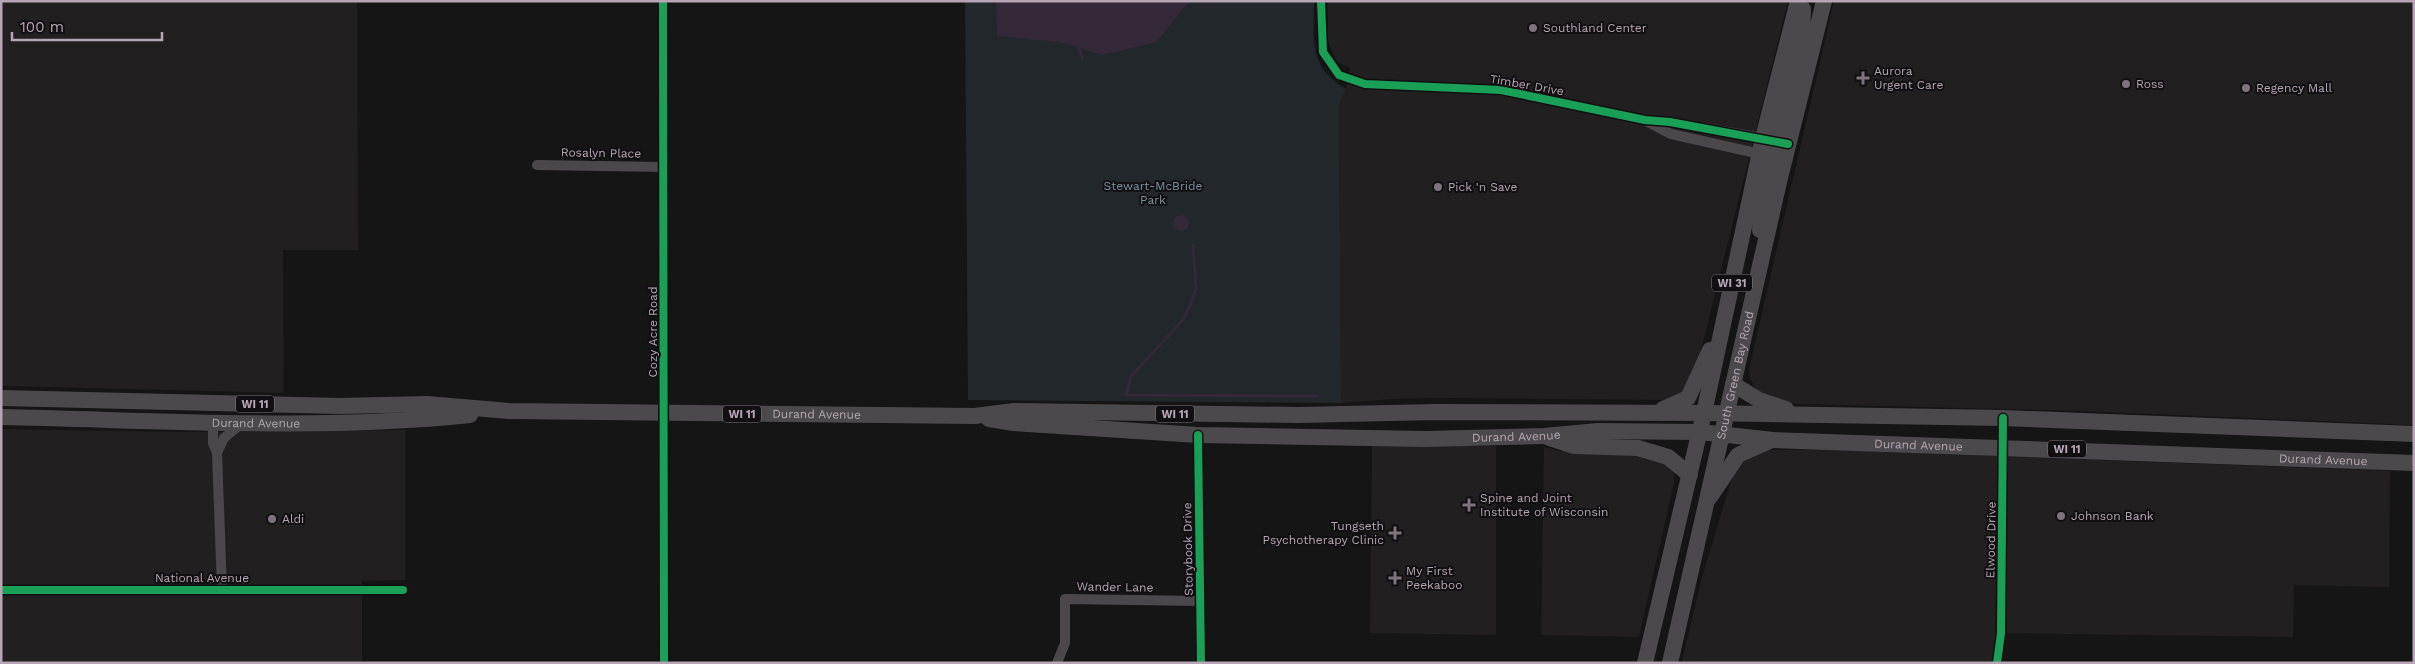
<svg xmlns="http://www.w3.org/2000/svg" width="2415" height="664" viewBox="0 0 2415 664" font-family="'Work Sans',sans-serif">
  <rect width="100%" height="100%" fill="#151515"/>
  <g fill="#211f20">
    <polygon points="1,1 357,1 358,250 283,250 284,393 1,386"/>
    <polygon points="1328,1 1788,1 1696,371 1688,393 1672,400 1437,398 1393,399 1341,403 1339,105 1346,89 1350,68 1337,62 1328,42"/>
    <polygon points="1834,1 2414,1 2414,425 2082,411 1799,404 1780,402 1757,390 1750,379 1749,369"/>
    <polygon points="1,429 182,432 405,430 405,580 362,581 362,663 1,663"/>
    <polygon points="1372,445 1496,446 1496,635 1370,633"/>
    <polygon points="1544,447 1560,451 1638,451 1662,459 1674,472 1674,483 1639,637 1541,635"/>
    <polygon points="1764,450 1838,450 2390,471 2389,587 2294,585 2293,637 2002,633 1997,663 1728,663 1682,661 1702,577 1734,471 1744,457"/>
  </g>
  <path fill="#22272b" d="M965 1H1314C1314 40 1308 67 1346 89L1339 105 1341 403 968 400Z"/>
  <g fill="#352838">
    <polygon points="996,1 1190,1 1156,42 1102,55 1059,42 997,36"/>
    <circle cx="1181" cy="223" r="8"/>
  </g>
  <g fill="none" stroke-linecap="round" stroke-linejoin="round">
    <g stroke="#352838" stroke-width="3">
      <polyline points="1078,45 1082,58"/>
      <polyline points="1193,245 1196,288 1191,304 1183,320 1131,376 1126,395 1318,396"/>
    </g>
    <g stroke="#4b474b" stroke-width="10">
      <polyline points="663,1 664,663"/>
      <polyline points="1321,1 1323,52 1339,75 1365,84 1501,90 1645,120 1670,122 1768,139"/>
      <polyline points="1648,122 1671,134 1765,155"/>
      <polyline points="537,165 664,167"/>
      <polyline points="213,422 213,443 217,453 222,589"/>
      <polyline points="1198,435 1201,663"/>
      <polyline points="217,453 224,438 242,423"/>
      <polyline points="1,590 403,590"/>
      <polyline points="1057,663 1065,643 1065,599 1200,601"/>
      <polyline points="1997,663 2001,633 2003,418"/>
    </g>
    <g stroke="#4c494c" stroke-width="16">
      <polyline points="1784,159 1777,141 1802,37 1803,9"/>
      <polyline points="1760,230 1761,203 1773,157 1764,140"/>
      <polyline points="1733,384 1759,400 1786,409"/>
      <path id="s1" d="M1 398 340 406 427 404 509 411 975 416 1014 411 1298 415 1436 412 1704 413 2003 418 2414 434"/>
      <polyline points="1663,409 1688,398 1710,350"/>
      <path id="s2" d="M1 417C157 420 315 431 470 415"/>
      <path id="s3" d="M989 419 1014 423 1198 435 1425 439 1544 436 1598 431 1700 432 1773 440 2414 463"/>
      <polyline points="1549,438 1574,446 1638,448 1668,457 1690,475"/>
      <polyline points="1710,497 1738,455 1772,440"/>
      <polyline points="1645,663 1704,413 1763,138 1798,1"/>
      <path id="s4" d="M1670 663 1779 182 1824 1"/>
    </g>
    <g stroke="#110f11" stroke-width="11">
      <g id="cycleway">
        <polyline points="663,1 664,663"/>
        <polyline points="1321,1 1323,52 1339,75 1365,84 1501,90 1645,120 1670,122 1788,144"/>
        <polyline points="1198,435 1201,663"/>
        <polyline points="1,590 403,590"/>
        <polyline points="1997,663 2001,633 2003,418"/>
      </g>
    </g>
    <use href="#cycleway" stroke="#1a9f57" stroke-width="8"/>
  </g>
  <g fill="#7e737e" stroke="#110f11" stroke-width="2">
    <circle cx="1533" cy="28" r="5"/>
    <path d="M1860.5 70.5h5v5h5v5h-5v5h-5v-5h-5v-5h5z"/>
    <circle cx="2126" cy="84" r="5"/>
    <circle cx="2246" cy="88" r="5"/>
    <circle cx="1438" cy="187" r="5"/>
    <path d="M1466.5 497.5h5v5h5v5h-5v5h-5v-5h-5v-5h5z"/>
    <circle cx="2061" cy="516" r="5"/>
    <circle cx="272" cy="519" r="5"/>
    <path d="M1392.5 525.5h5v5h5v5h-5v5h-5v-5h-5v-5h5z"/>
    <path d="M1392.5 570.5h5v5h5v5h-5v5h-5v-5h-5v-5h5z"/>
  </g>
  <g text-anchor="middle" stroke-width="4" stroke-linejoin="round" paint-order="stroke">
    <g fill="#110f11" stroke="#857884" stroke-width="1">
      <rect x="1712" y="274.5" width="40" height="17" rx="4"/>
      <rect x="236" y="395.5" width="38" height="17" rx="4"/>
      <rect x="723" y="405.5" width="38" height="17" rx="4"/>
      <rect x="1156" y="405.5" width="38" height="17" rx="4"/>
      <rect x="2048" y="440.5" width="38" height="17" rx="4"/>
    </g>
    <g font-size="11" font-weight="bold" fill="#b7a5b6">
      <text x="1732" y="287">WI 31</text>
      <text x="255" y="408">WI 11</text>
      <text x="742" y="418">WI 11</text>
      <text x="1175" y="418">WI 11</text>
      <text x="2067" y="453">WI 11</text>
    </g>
    <g font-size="12" fill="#b7a5b6" stroke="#110f11" text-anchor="start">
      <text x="1543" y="32">Southland Center</text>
      <text x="1874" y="75">Aurora<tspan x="1874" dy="14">Urgent Care</tspan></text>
      <text x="2136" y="88">Ross</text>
      <text x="2256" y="92">Regency Mall</text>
      <text x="1448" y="191">Pick 'n Save</text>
      <text x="1480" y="502">Spine and Joint<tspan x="1480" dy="14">Institute of Wisconsin</tspan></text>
      <text x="2071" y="520">Johnson Bank</text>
      <text x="282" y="523">Aldi</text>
      <text x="1384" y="530" text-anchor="end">Tungseth<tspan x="1384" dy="14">Psychotherapy Clinic</tspan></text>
      <text x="1406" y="575">My First<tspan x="1406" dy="14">Peekaboo</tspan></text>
    </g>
    <g font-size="12" fill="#b7a5b6" stroke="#110f11">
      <text transform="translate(1527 85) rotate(10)" y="4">Timber Drive</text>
      <text transform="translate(601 153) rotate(1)" y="4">Rosalyn Place</text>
      <text transform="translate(653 332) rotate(-90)" y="4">Cozy Acre Road</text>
      <text dy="4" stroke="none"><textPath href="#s4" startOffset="295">South Green Bay Road</textPath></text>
      <text dy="4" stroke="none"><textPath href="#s1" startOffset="816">Durand Avenue</textPath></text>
      <text dy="4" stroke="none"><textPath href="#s2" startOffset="255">Durand Avenue</textPath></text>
      <text dy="4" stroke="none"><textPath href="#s3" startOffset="528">Durand Avenue</textPath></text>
      <text dy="4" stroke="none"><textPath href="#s3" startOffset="931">Durand Avenue</textPath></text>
      <text dy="4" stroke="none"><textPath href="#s3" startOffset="1336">Durand Avenue</textPath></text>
      <text transform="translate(1991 540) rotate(-89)" y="4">Elwood Drive</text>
      <text transform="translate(1188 549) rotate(-91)" y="4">Storybook Drive</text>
      <text x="202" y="582">National Avenue</text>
      <text transform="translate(1115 587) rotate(1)" y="4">Wander Lane</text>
    </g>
    <g font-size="12" fill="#7b91a3" stroke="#110f11">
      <text x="1153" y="190">Stewart-McBride<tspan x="1153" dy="14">Park</tspan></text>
    </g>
  </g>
  <rect width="2415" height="664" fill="none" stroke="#b7a5b6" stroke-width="5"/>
  <path d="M12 32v8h150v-8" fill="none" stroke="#b7a5b6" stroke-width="2.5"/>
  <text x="20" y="32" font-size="15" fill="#b7a5b6" stroke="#110f11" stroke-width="4" paint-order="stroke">100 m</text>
</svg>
